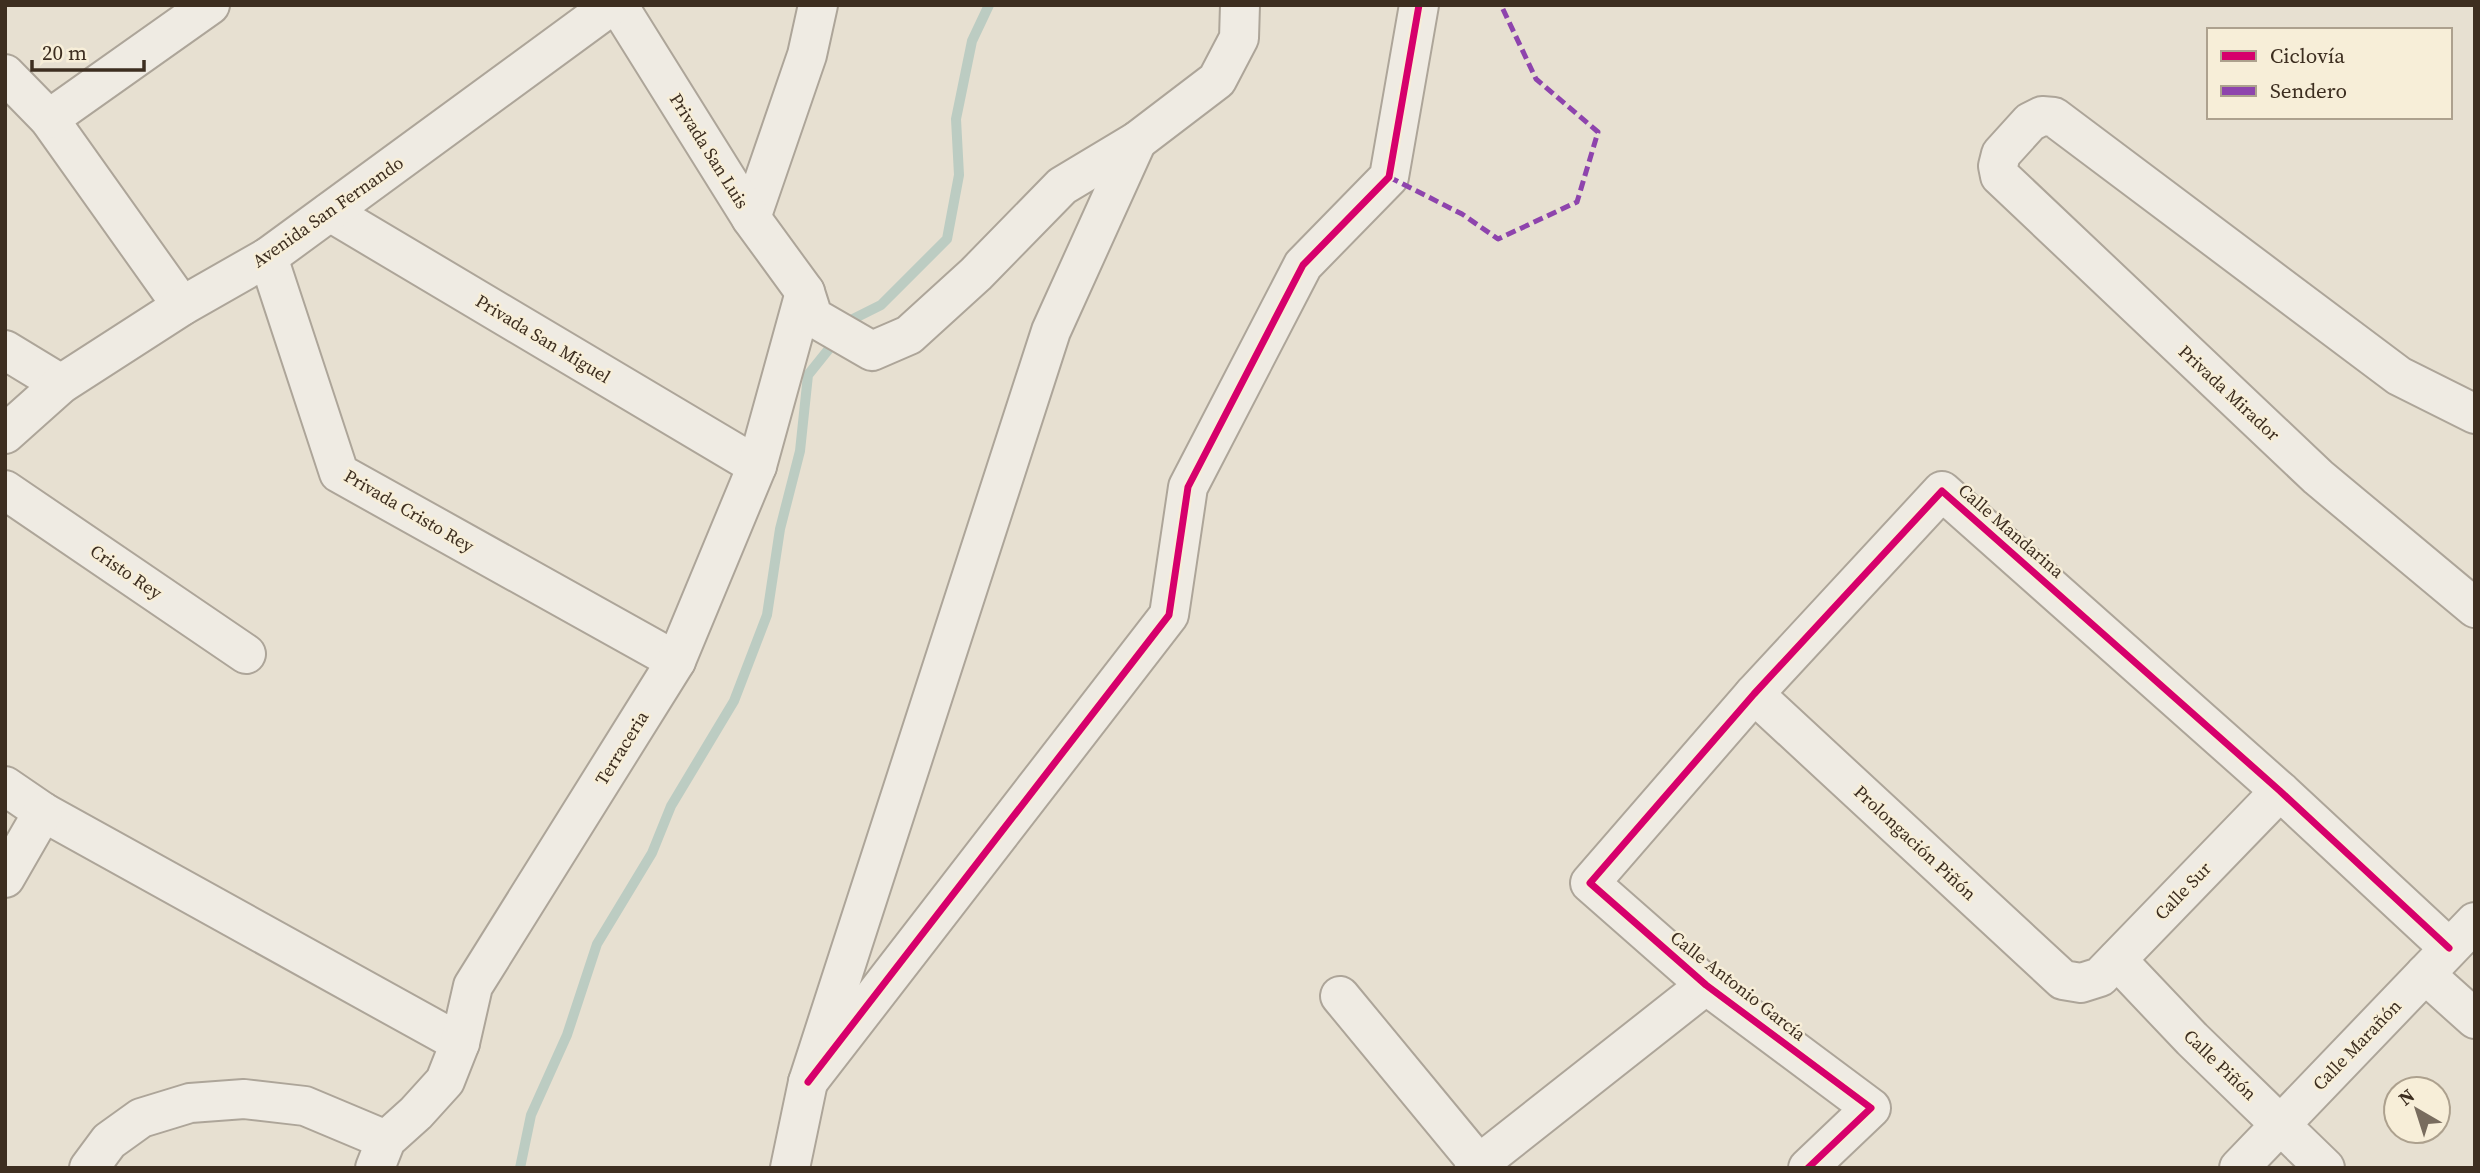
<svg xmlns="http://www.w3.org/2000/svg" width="2480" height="1173" viewBox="0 0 2480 1173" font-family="'Source Serif 4',serif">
  <rect width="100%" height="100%" fill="#e7e0d1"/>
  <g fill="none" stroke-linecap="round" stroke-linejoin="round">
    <polyline stroke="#bcccc2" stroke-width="10" points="520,1168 531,1115 567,1035 597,944 652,853 671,806 734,701 767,615 780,529 800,451 808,375 853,319 881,305 947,239 959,175 956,119 972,41 989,5"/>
    <g stroke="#ada599" stroke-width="42">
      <g id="minor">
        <polyline points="5,74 49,119 182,306"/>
        <polyline points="49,119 210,5"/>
        <polyline points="330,212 757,466"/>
        <polyline points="751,218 807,55 818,5"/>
        <polyline points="268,257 339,473 676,661"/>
        <polyline points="5,350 61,384"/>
        <polyline points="2475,414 2399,376 2054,117 2042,116 2030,122 2001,154 1998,166 2000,176 2318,477 2475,608"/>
        <polyline points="5,490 246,654"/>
        <polyline points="1754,694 2063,980 2081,983 2100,977 2280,791"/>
        <polyline points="5,786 43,812 460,1043"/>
        <polyline points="5,878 43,812"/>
        <polyline points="2117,960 2192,1039 2325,1168"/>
        <polyline points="2425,974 2475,1019"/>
        <polyline points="1340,996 1478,1163"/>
        <polyline points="808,1082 1169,615 1188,487 1303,265 1389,177 1419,5"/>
        <polyline points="89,1168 109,1141 141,1118 190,1103 244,1099 305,1106 386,1140"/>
        <polyline points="375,1168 386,1140 416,1113 445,1081 460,1043 473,986 676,661 757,466 805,292"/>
        <polyline points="790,1168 808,1082 1051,331 1137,141"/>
        <polyline points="1474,1168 1706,985"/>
        <polyline points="1808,1168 1871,1108 1706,985 1590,883 1754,694 1942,491 2280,791 2449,948"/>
        <polyline points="2239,1168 2475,922"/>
      </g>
    </g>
    <g stroke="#ada599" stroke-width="42">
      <g id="tertiary">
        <polyline points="618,5 751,218 805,292 813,317 872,351 909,335 976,274 1062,186 1137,141 1217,80 1239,38 1240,5"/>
        <polyline points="5,434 61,384 182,306 268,257 612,5"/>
      </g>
    </g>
    <use href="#minor" stroke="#efebe3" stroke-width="38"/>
    <use href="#tertiary" stroke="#efebe3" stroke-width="38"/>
    <polyline stroke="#8e44ad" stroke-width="5" stroke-dasharray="10 5" stroke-linecap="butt" points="1389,177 1462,214 1498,239 1577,202 1598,132 1536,79 1501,5"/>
    <g stroke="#f7eed8" stroke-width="11">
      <g id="cycleway">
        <polyline points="808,1082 1169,615 1188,487 1303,265 1389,177 1419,5"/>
        <polyline points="1808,1168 1871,1108 1706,985 1590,883 1754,694 1942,491 2280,791 2449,948"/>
      </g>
    </g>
    <use href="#cycleway" stroke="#d6006c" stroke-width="7"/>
  </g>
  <g text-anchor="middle" stroke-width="5" stroke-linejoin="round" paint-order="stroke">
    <g font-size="18" fill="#3d2e20" stroke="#f7eed8">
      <text transform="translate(709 151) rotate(58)" y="6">Privada San Luis</text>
      <text transform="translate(328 212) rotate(-35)" y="6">Avenida San Fernando</text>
      <text transform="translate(543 339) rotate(31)" y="6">Privada San Miguel</text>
      <text transform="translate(2229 393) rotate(43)" y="6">Privada Mirador</text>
      <text transform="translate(409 511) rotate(30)" y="6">Privada Cristo Rey</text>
      <text transform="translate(2011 531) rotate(41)" y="6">Calle Mandarina</text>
      <text transform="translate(126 572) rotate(34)" y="6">Cristo Rey</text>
      <text transform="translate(622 748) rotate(-58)" y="6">Terraceria</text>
      <text transform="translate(1915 843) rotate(43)" y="6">Prolongación Piñón</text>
      <text transform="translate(2183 891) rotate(-46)" y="6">Calle Sur</text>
      <text transform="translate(1738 986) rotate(38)" y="6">Calle Antonio García</text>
      <text transform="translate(2357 1045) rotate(-46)" y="6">Calle Marañón</text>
      <text transform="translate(2220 1065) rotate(44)" y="6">Calle Piñón</text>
    </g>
  </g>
  <rect width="2480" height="1173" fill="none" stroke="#3d2e20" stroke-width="14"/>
  <rect x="2207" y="28" width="245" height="91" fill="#f7eed8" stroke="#ada18e" stroke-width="2"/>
  <rect x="2221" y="51" width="35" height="10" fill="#d6006c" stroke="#ada18e" stroke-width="2"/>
  <text x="2270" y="63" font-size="21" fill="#3d2e20">Ciclovía</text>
  <rect x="2221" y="86" width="35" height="10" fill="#8e44ad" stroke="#ada18e" stroke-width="2"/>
  <text x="2270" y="98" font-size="21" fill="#3d2e20">Sendero</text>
  <g transform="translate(2417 1110) rotate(321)"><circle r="33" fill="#f7eed8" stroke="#ada18e" stroke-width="2"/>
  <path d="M0-5L12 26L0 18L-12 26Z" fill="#786c5e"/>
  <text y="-10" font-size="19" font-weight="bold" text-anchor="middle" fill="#3d2e20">N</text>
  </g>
  <path d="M32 60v10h112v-10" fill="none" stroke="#3d2e20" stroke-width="3.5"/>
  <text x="42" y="60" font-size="21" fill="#3d2e20" stroke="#f7eed8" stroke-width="5" paint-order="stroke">20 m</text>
</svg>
